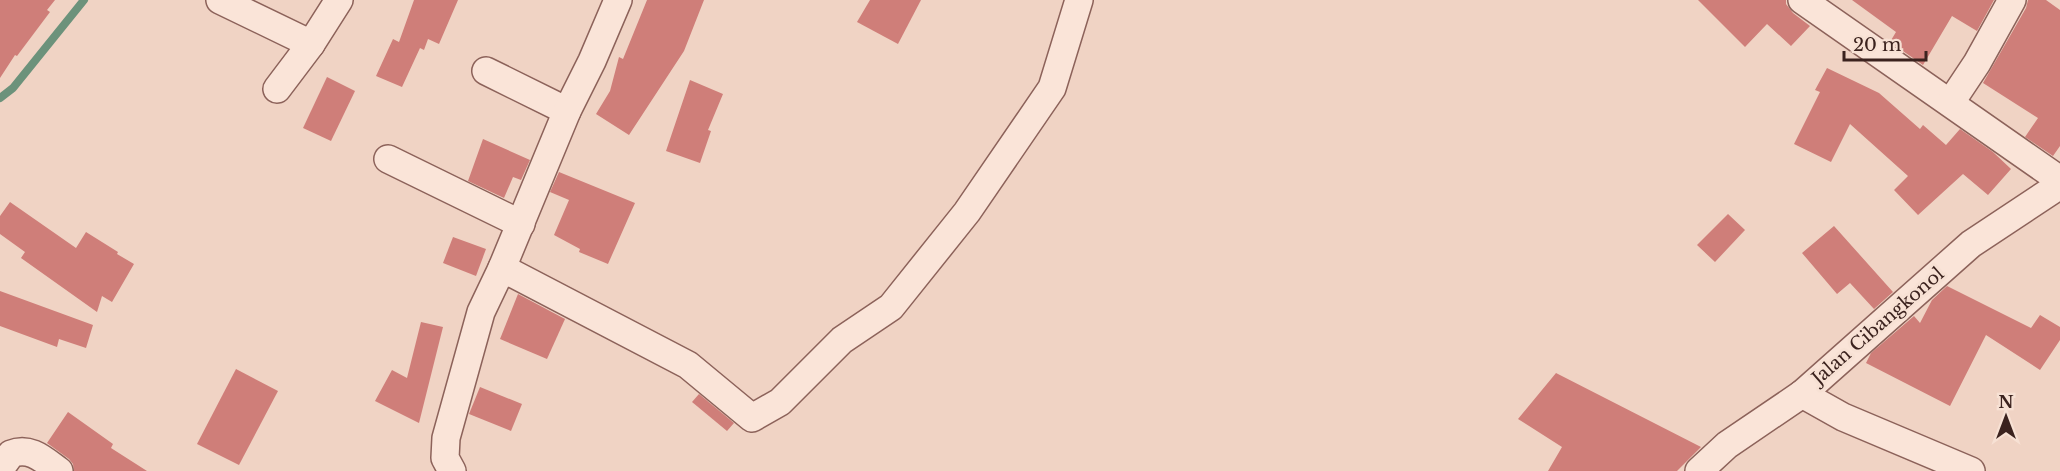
<svg xmlns="http://www.w3.org/2000/svg" width="2060" height="471" viewBox="0 0 2060 471" font-family="'Libre Baskerville',serif">
  <rect width="100%" height="100%" fill="#f0d3c4"/>
  <g fill="none" stroke-linecap="round" stroke-linejoin="round">
    <polyline stroke="#6c927b" stroke-width="8" points="0,98 13,88 84,0"/>
  </g>
  <g fill="#cf7e79">
    <polygon points="0,0 55,0 47,10 50,12 17,56 15,55 0,78"/>
    <polygon points="414,0 458,0 439,44 428,39 424,50 420,48 402,87 376,76 393,39 399,42"/>
    <polygon points="647,0 704,0 684,51 629,135 596,114 610,91 619,57 623,59"/>
    <polygon points="870,0 921,0 898,44 857,22"/>
    <polygon points="1698,0 1786,0 1786,4 1793,13 1810,26 1791,46 1767,24 1745,47"/>
    <polygon points="1852,0 1994,0 1977,31 1952,16 1923,65 1890,42 1896,32"/>
    <polygon points="2028,0 2046,0 2060,10 2060,146 2053,156 2025,137 2038,118 1983,83 2026,8"/>
    <polygon points="1827,68 1879,93 1920,129 1923,125 1946,145 1960,129 1993,152 2011,169 1988,195 1963,174 1918,215 1894,190 1908,176 1850,124 1831,162 1794,144 1820,92 1815,90"/>
    <polygon points="327,77 355,91 331,141 303,128"/>
    <polygon points="690,80 723,94 708,130 711,131 700,163 666,151"/>
    <polygon points="483,139 530,160 521,180 513,177 504,198 468,181"/>
    <polygon points="559,172 635,203 608,264 579,252 580,249 554,235 569,200 550,192"/>
    <polygon points="10,202 76,248 86,232 118,252 117,254 134,264 112,302 102,296 97,312 21,258 25,252 0,234 0,216"/>
    <polygon points="1728,214 1745,230 1715,262 1697,245"/>
    <polygon points="1834,226 1893,292 1874,309 1850,283 1837,294 1802,253"/>
    <polygon points="453,237 486,249 476,276 443,263"/>
    <polygon points="1947,286 2031,328 2040,315 2060,327 2060,340 2040,370 1986,335 1950,406 1866,363 1871,353 1914,316 1920,323 1932,300"/>
    <polygon points="0,291 93,325 86,348 59,339 57,347 0,326"/>
    <polygon points="518,294 565,319 547,359 500,339"/>
    <polygon points="421,322 443,327 419,423 375,401 392,370 407,378"/>
    <polygon points="236,369 278,391 239,465 197,444"/>
    <polygon points="1556,373 1701,447 1677,471 1548,471 1562,447 1518,419"/>
    <polygon points="480,387 522,404 511,431 469,414"/>
    <polygon points="699,394 734,423 727,431 692,402"/>
    <polygon points="68,412 113,444 111,448 147,471 74,471 73,464 69,459 47,443"/>
  </g>
  <g fill="none" stroke-linecap="round" stroke-linejoin="round">
    <g stroke="#8c625a" stroke-width="30">
      <g id="minor">
        <polyline points="220,0 311,44"/>
        <polyline points="1802,0 2060,180"/>
        <polyline points="486,71 567,111"/>
        <polyline points="277,89 311,44 339,0"/>
        <polyline points="1951,102 1977,63 2012,0"/>
        <polyline points="388,159 521,224"/>
        <polyline points="502,268 688,365 752,418 780,402 842,340 891,307 967,212 1052,88 1079,0"/>
        <polyline points="1802,394 1843,417 1971,471"/>
        <path d="M0 469 11 454C30 446 44 460 59 471"/>
        <polyline points="452,471 445,458 446,438 481,312 502,268 567,111 592,61 618,0"/>
        <polyline points="1699,471 1727,445 1802,394 1971,244 2060,185"/>
      </g>
    </g>
    <use href="#minor" stroke="#fae4d8" stroke-width="27"/>
  </g>
  <g text-anchor="middle" stroke-width="6" stroke-linejoin="round" paint-order="stroke">
    <g font-size="18" fill="#3b221e" stroke="#f7e1d4">
      <text transform="translate(1878 326) rotate(-41)" y="6">Jalan Cibangkonol</text>
    </g>
  </g>
  <g transform="translate(2006 417)" stroke="#f7e1d4" stroke-width="4.5" paint-order="stroke">
  <path d="M0-4.5L10 22L0 15L-10 22Z" fill="#3b221e"/>
  <text y="-9" font-size="16" font-weight="bold" text-anchor="middle" fill="#3b221e">N</text>
  </g>
  <path d="M1844 51v9h82v-9" fill="none" stroke="#3b221e" stroke-width="3"/>
  <text x="1853" y="51" font-size="18" fill="#3b221e" stroke="#f7e1d4" stroke-width="4.5" paint-order="stroke">20 m</text>
</svg>
